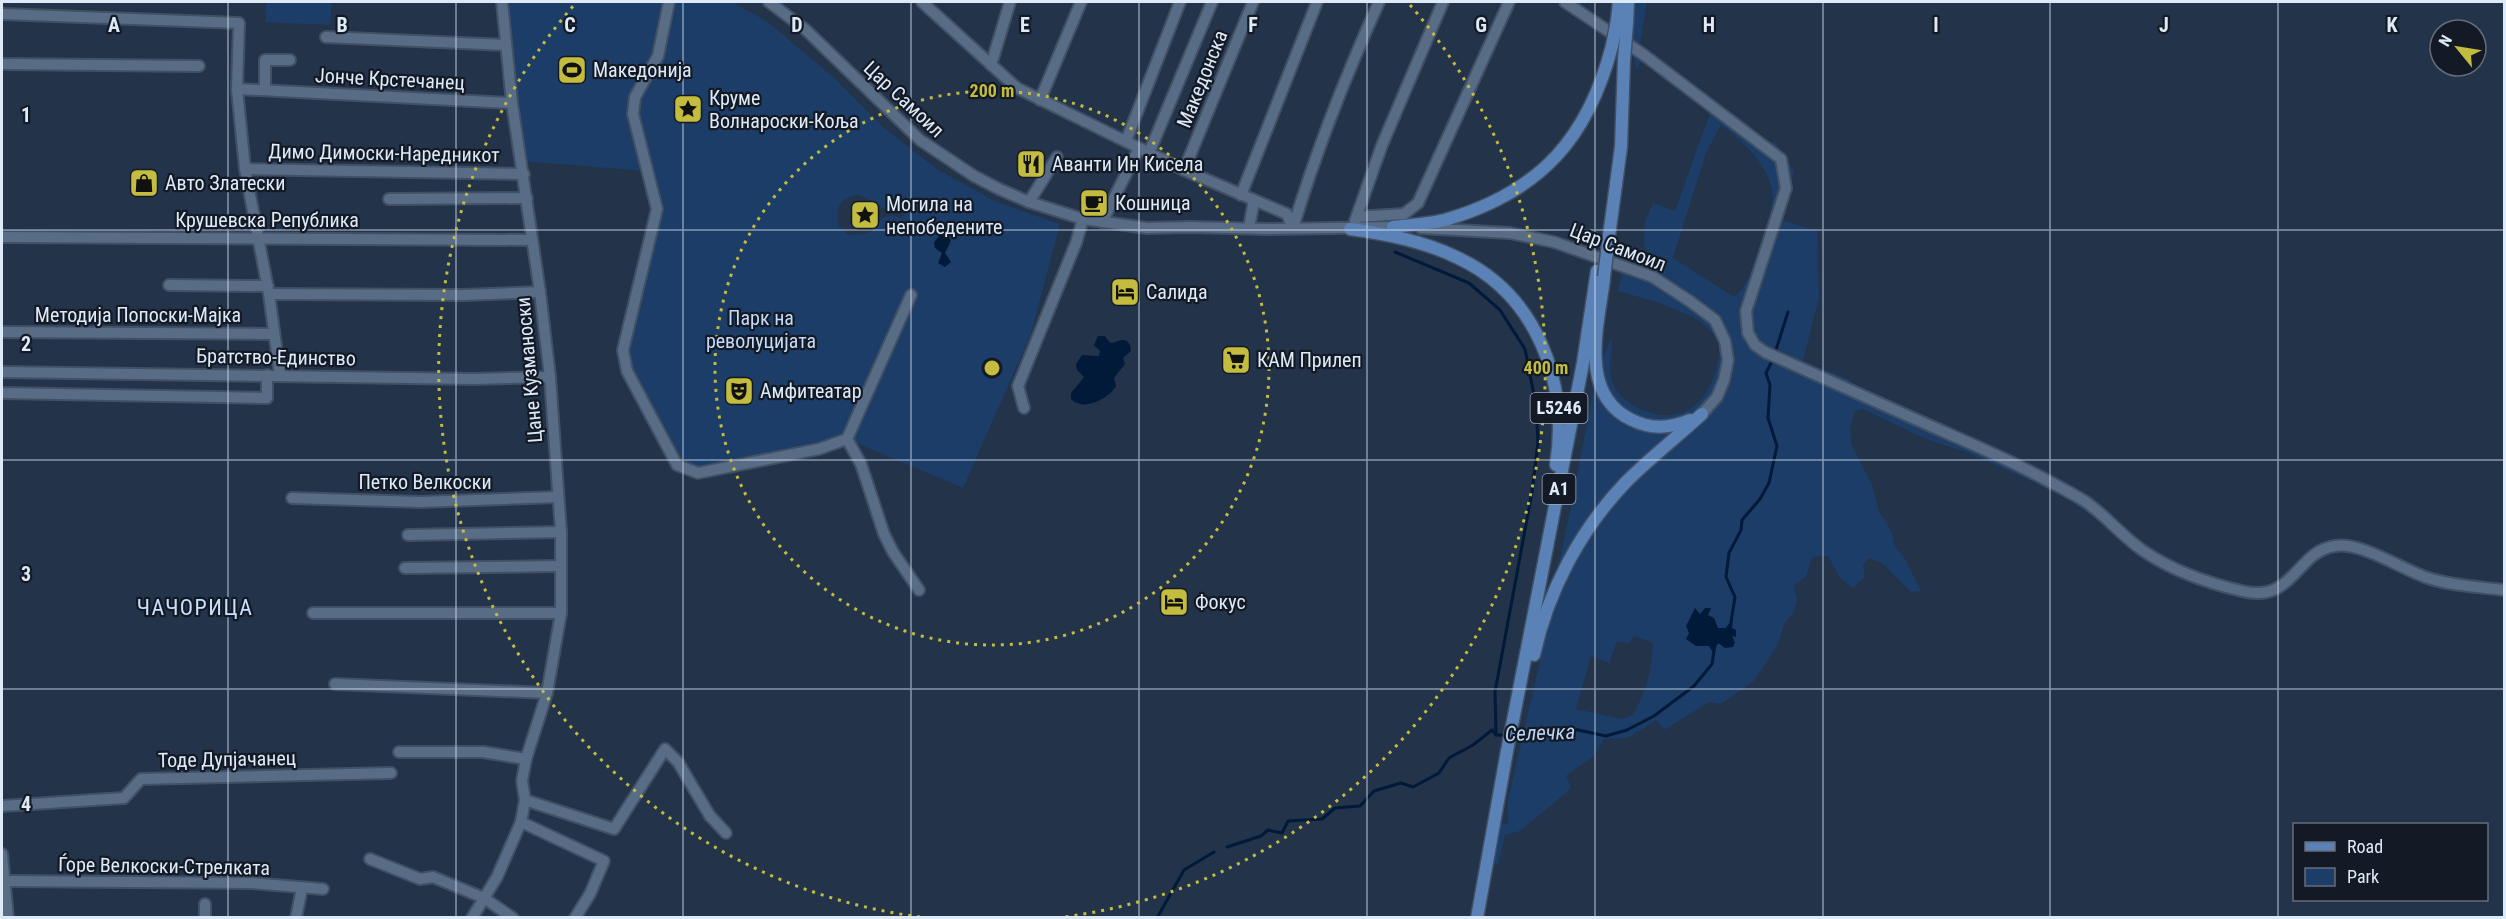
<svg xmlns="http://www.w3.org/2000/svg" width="2506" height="919" viewBox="0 0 2506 919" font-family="'Roboto Condensed',sans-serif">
  <rect width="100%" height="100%" fill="#22334a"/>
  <g fill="#1c3d67" fill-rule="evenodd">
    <polygon points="266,2 332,2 330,25 265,22"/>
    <path d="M502 2H732L768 22 833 77 883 127 938 170 997 202 1060 224 1031 334 963 488 847 439 687 470 669 452 623 350 657 209 646 171 521 161ZM858 195C873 198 880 212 894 210 897 210 900 208 903 208L905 215 901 218 894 215 881 218C876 234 862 236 847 234L839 226C834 208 840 198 858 195ZM948 236 951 244 945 253V267L939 263 942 253 934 245V240Z"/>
    <polygon points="1633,2 1647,2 1640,43 1644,55 1637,70 1633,55"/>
    <path d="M1696 93 1764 144 1775 142 1794 171 1782 220 1817 231 1819 298 1803 361 1851 380 1848 387 1997 455 2104 518 2101 523 2070 500 2038 484 1966 452 1926 439 1863 409 1855 411 1850 429 1852 446 1872 485 1879 511 1893 535 1894 545 1904 557 1921 591 1911 592 1882 563 1869 558 1863 565 1865 577 1853 588 1840 578 1828 556 1812 557 1806 577 1794 585 1797 599 1794 613 1785 622 1778 644 1754 681 1721 704 1709 702 1664 730 1656 720 1628 738 1603 739 1595 755 1566 776 1571 787 1567 792 1520 831 1505 835 1498 865 1488 863 1495 823 1508 824V800L1551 613 1552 596 1572 502 1597 372 1612 336C1612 349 1609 366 1611 378 1614 392 1627 402 1638 408 1691 434 1722 386 1719 338L1697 319 1660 303 1618 291 1623 265 1653 276 1657 264 1644 247 1645 222 1653 203 1675 211 1710 113 1693 99ZM1721 125C1744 141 1777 173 1772 203 1770 220 1763 237 1758 253 1753 268 1747 287 1734 297L1673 258 1706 153ZM1711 608 1708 615 1717 628H1726L1732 620V635L1717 642 1714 653 1709 646H1696L1689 633ZM1634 636 1653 643C1652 670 1646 691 1633 715L1622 719 1576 709 1591 656 1609 663 1617 642 1630 643Z"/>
  </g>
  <g fill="#011a3a">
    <polygon points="940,234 948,236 951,240 945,253 951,262 945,267 938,263 942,253 935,248 934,243"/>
    <path d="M1098 336H1105L1110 343C1118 343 1124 335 1130 345L1131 351 1123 358 1125 364 1114 378 1116 386C1109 399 1082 412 1071 399V393L1084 377 1077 370 1076 364 1082 355 1099 356 1100 351 1094 345Z"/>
    <polygon points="1695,608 1700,614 1705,608 1711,608 1708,615 1714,618 1718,628 1726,628 1733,618 1732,628 1736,630 1736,637 1732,636 1735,642 1733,647 1725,648 1717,642 1714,654 1709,646 1696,646 1686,639 1689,633 1686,626"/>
  </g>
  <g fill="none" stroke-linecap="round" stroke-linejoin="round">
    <g stroke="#011a3a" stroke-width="3">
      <polyline points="1395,252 1469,283 1500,310 1525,349 1536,405 1538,442 1532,492 1495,692 1496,735"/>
      <polyline points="1775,353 1788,312"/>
      <polyline points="1731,622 1735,597 1726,577 1729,553 1741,530 1742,520 1760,499 1769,483 1777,446 1768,418 1770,385 1766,373 1773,359"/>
      <polyline points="1513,734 1547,735 1569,728 1606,736 1627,730 1654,716 1694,686 1712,664 1715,645 1719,640"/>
      <polyline points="1227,847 1261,836 1268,830 1282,833 1288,821 1322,819 1335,808 1360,806 1374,791 1401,783 1413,787 1439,773 1449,758 1473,745 1492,730 1496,735 1506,735"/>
      <polyline points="1157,918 1184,870 1214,852"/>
    </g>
    <g stroke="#415064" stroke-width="14">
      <g id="minor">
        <polyline points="669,2 658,56 635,97 633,114 657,209 623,350 627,371 677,465 698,473 819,449 847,439 911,295"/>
        <polyline points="769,2 806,30 920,140 974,176 999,189 1029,202 1083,219 1147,228 1190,227 1267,229 1399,227"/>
        <polyline points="922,2 1017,88 1184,170 1287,214 1293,228"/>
        <path d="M1565 2 1644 55 1781 159 1786 188 1746 311 1748 333 1755 345 1765 352C1815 374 1865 397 1915 419 1955 437 1995 453 2035 474 2052 483 2070 492 2086 502 2106 516 2122 536 2142 550 2171 570 2207 583 2242 591 2294 604 2296 551 2335 546 2362 542 2401 569 2428 578 2453 586 2479 587 2504 590"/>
        <polyline points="2,14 239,23 237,89 245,169 269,294 280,375"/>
        <polyline points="326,37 506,45"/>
        <polyline points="2,64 199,66"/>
        <polyline points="991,65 1010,2"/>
        <polyline points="237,89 512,103"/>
        <polyline points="265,90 265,60 290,60"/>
        <polyline points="1040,100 1081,2"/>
        <polyline points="1126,141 1180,2"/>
        <polyline points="1149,153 1212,2"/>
        <polyline points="245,169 524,174"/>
        <polyline points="1184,170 1253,2"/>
        <polyline points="1241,195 1317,2"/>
        <polyline points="389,199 527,198"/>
        <polyline points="1029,202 1057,157"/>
        <polyline points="1357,217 1404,214 1418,203 1509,2"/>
        <polyline points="1355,221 1382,145 1443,2"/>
        <polyline points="1102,222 1139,148"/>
        <polyline points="1249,228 1254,200"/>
        <path d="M1293 228C1316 151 1346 75 1379 2"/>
        <polyline points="1421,228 1510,233 1554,242 1653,277 1691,302 1715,320 1725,341 1728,360 1724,380 1717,397 1702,414"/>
        <polyline points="2,237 532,240"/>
        <polyline points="169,285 268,286"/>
        <polyline points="269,294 463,295 540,292"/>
        <polyline points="2,332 273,334"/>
        <polyline points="2,372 474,379 550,377"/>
        <polyline points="2,393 267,398 267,375"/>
        <polyline points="1024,408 1018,386 1076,243 1083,219"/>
        <polyline points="847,439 861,464 884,534 893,552 919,590"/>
        <polyline points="292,498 420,502 558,497"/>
        <polyline points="408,535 561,532"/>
        <polyline points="405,568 560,566"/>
        <polyline points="313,613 561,613"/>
        <polyline points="335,684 547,693"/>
        <polyline points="399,752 483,752 526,759"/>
        <polyline points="525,800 614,829 665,749 678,762 710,816 726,833"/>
        <polyline points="2,806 124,798 141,779 391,773"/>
        <polyline points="521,822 604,861 590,894 575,918"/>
        <polyline points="2,854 8,918"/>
        <polyline points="370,859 420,879 433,877 484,898 513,918"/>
        <polyline points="5,881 252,883 323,889"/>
        <polyline points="205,918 205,904"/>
        <polyline points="296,918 302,888"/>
        <polyline points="472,918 497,877 521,822 525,800 522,781 526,759 547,693 561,613 561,532 550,377 540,292 512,103 502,2"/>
      </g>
    </g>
    <g stroke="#415064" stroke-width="15">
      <g id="major">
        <polyline points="1617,20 1619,2"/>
        <polyline points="1627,23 1628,2"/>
        <path d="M1393 227C1411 225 1431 224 1448 219 1541 191 1588 138 1612 46"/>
        <path d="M1350 229C1386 234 1423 241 1456 257 1537 294 1569 382 1556 465"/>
        <polyline points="1609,236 1621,147 1624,60"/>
        <path d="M1604 279C1598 326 1578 395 1632 420 1652 430 1670 428 1690 420"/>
        <path d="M1534 655C1548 591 1580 530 1626 482 1650 458 1677 437 1702 414"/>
        <polyline points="1477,918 1507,751 1583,363 1597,271"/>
      </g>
    </g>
    <use href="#minor" stroke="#586c86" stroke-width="10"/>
    <use href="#major" stroke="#5a82b7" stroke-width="12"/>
    <g stroke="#415064" stroke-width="15" stroke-linecap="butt">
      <g id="major-bridge">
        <polyline points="1612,46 1617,20"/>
        <polyline points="1624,60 1627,23"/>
        <polyline points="1604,277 1609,236"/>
      </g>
    </g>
    <use href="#major-bridge" stroke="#5a82b7" stroke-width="12"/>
  </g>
  <path fill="none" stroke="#dfeaf9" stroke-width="1.5" stroke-opacity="0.55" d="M228 2V918M456 2V918M683 2V918M911 2V918M1139 2V918M1367 2V918M1595 2V918M1823 2V918M2050 2V918M2278 2V918M2 230H2504M2 460H2504M2 689H2504"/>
  <g fill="none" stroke="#c4bc3e" stroke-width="3" stroke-dasharray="3 6">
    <circle cx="992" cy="368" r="277"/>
    <path d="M920 917A554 554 0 0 1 574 5M1410 5A554 554 0 0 1 1064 917"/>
  </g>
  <defs>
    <g id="stadium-square" transform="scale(1.5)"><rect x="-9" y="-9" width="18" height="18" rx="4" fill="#c4bc3e" stroke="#131a25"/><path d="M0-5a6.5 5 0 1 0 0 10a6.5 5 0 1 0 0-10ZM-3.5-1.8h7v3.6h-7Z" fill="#111"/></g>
    <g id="sight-square" transform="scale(1.5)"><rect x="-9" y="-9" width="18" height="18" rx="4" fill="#c4bc3e" stroke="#131a25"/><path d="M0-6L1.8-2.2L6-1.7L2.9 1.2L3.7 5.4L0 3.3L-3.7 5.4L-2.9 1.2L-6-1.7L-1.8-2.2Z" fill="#111"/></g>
    <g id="restaurant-square" transform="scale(1.5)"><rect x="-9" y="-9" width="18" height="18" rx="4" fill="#c4bc3e" stroke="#131a25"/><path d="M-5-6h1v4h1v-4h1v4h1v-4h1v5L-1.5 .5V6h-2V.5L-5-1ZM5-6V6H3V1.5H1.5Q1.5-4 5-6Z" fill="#111"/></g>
    <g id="shop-square" transform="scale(1.5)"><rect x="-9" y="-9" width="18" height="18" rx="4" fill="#c4bc3e" stroke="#131a25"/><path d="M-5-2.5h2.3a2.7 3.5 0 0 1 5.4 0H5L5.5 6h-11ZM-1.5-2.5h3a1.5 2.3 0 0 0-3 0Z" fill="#111"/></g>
    <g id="cafe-square" transform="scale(1.5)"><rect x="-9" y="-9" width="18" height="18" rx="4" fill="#c4bc3e" stroke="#131a25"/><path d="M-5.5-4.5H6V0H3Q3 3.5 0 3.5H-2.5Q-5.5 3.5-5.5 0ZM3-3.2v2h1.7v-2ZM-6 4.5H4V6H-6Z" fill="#111"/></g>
    <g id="hotel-square" transform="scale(1.5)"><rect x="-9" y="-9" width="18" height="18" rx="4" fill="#c4bc3e" stroke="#131a25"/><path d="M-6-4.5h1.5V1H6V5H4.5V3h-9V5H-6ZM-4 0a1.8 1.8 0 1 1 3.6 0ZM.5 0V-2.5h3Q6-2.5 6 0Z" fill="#111"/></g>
    <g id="supermarket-square" transform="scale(1.5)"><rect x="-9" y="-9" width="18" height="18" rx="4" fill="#c4bc3e" stroke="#131a25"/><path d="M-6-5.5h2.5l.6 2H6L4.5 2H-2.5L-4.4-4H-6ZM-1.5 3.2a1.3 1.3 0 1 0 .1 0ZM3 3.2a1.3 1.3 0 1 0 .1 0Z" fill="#111"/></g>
    <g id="theatre-square" transform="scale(1.5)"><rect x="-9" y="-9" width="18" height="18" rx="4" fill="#c4bc3e" stroke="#131a25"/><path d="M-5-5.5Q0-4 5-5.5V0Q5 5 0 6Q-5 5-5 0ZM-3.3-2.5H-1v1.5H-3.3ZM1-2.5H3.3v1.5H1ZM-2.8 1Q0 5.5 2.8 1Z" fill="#111"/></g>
  </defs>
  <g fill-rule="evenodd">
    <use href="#stadium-square" x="572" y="70"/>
    <use href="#sight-square" x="688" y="109"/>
    <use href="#restaurant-square" x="1031" y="164"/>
    <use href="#shop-square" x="144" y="183"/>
    <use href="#cafe-square" x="1094" y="203"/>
    <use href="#sight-square" x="865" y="215"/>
    <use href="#hotel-square" x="1125" y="292"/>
    <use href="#supermarket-square" x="1236" y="360"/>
    <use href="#theatre-square" x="739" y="391"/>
    <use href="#hotel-square" x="1174" y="602"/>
  </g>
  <g text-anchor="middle" stroke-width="4.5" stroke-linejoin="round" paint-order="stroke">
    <g fill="#131a25" stroke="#a2acb9" stroke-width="1.5">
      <rect x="1530.5" y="393" width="57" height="30" rx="4.5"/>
      <rect x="1542.5" y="474" width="33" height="30" rx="4.5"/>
    </g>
    <g font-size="18" font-weight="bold" fill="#dfeaf9">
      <text x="1559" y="414">L5246</text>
      <text x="1559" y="495">A1</text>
    </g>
    <g font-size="20" fill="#dfeaf9" stroke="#131a25" text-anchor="start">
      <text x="593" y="77">Македонија</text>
      <text x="709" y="105">Круме<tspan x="709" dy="23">Волнароски-Коља</tspan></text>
      <text x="1052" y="171">Аванти Ин Кисела</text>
      <text x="165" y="190">Авто Златески</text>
      <text x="1115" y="210">Кошница</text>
      <text x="886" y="211">Могила на<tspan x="886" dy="23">непобедените</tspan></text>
      <text x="1146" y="299">Салида</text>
      <text x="1257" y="367">КАМ Прилеп</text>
      <text x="760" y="398">Амфитеатар</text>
      <text x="1195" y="609">Фокус</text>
    </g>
    <g font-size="20" fill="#dfeaf9" stroke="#131a25">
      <text transform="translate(390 79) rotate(3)" y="7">Јонче Крстечанец</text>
      <text transform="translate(1202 79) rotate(-68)" y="7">Македонска</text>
      <text transform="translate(904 99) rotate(43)" y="7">Цар Самоил</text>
      <text transform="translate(384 153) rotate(1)" y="7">Димо Димоски-Наредникот</text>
      <text x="267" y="227">Крушевска Република</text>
      <text transform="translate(1618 247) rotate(21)" y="7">Цар Самоил</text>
      <text x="138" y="322">Методија Попоски-Мајка</text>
      <text transform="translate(276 357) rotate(1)" y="7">Братство-Единство</text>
      <text transform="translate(529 370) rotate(-95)" y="7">Цане Кузманоски</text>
      <text x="425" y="489">Петко Велкоски</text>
      <text transform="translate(227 759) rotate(-1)" y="7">Тоде Дупјачанец</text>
      <text transform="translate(164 866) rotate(1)" y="7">Ѓоре Велкоски-Стрелката</text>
    </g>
    <g font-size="20" fill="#c4daf8" stroke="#131a25">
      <text x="761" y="325">Парк на<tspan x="761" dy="23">револуцијата</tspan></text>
    </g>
    <g font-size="21" font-style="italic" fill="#bed4f2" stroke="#131a25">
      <text transform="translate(1540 733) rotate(-2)" y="7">Селечка</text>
    </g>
    <g font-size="22" letter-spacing="1.5" fill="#cae0fe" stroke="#131a25">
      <text x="195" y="615">ЧАЧОРИЦА</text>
    </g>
  </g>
  <g font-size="20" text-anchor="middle" font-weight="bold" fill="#dfeaf9" stroke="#131a25" stroke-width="4.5" stroke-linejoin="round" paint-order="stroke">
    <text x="114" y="32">A</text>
    <text x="342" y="32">B</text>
    <text x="570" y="32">C</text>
    <text x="797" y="32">D</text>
    <text x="1025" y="32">E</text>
    <text x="1253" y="32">F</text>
    <text x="1481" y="32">G</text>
    <text x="1709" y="32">H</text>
    <text x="1936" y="32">I</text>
    <text x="2164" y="32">J</text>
    <text x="2392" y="32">K</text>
    <text x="26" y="122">1</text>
    <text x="26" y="351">2</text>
    <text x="26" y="581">3</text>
    <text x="26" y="811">4</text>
  </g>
  <circle cx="992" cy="368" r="9" fill="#c4bc3e" stroke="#131a25" stroke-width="3"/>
  <g font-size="18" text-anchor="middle" font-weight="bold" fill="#c4bc3e" stroke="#131a25" stroke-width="4.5" stroke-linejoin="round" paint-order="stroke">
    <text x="992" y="97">200 m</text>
    <text x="1546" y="374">400 m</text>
  </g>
  <rect width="2506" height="919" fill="none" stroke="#dfeaf9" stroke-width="6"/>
  <rect x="2293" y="823" width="195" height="78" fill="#131a25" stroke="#656d7a" stroke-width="1.5"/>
  <rect x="2305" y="842" width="30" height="9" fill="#5a82b7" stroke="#656d7a" stroke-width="1.5"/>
  <text x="2347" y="853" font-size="18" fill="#dfeaf9">Road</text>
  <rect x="2305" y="868" width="30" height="18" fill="#1c3d67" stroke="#656d7a" stroke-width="1.5"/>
  <text x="2347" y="883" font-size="18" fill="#dfeaf9">Park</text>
  <g transform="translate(2458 48) rotate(300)"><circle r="28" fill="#131a25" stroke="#656d7a" stroke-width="1.5"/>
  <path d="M0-4.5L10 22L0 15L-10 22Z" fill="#c4bc3e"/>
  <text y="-9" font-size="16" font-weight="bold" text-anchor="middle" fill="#dfeaf9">N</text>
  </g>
</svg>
